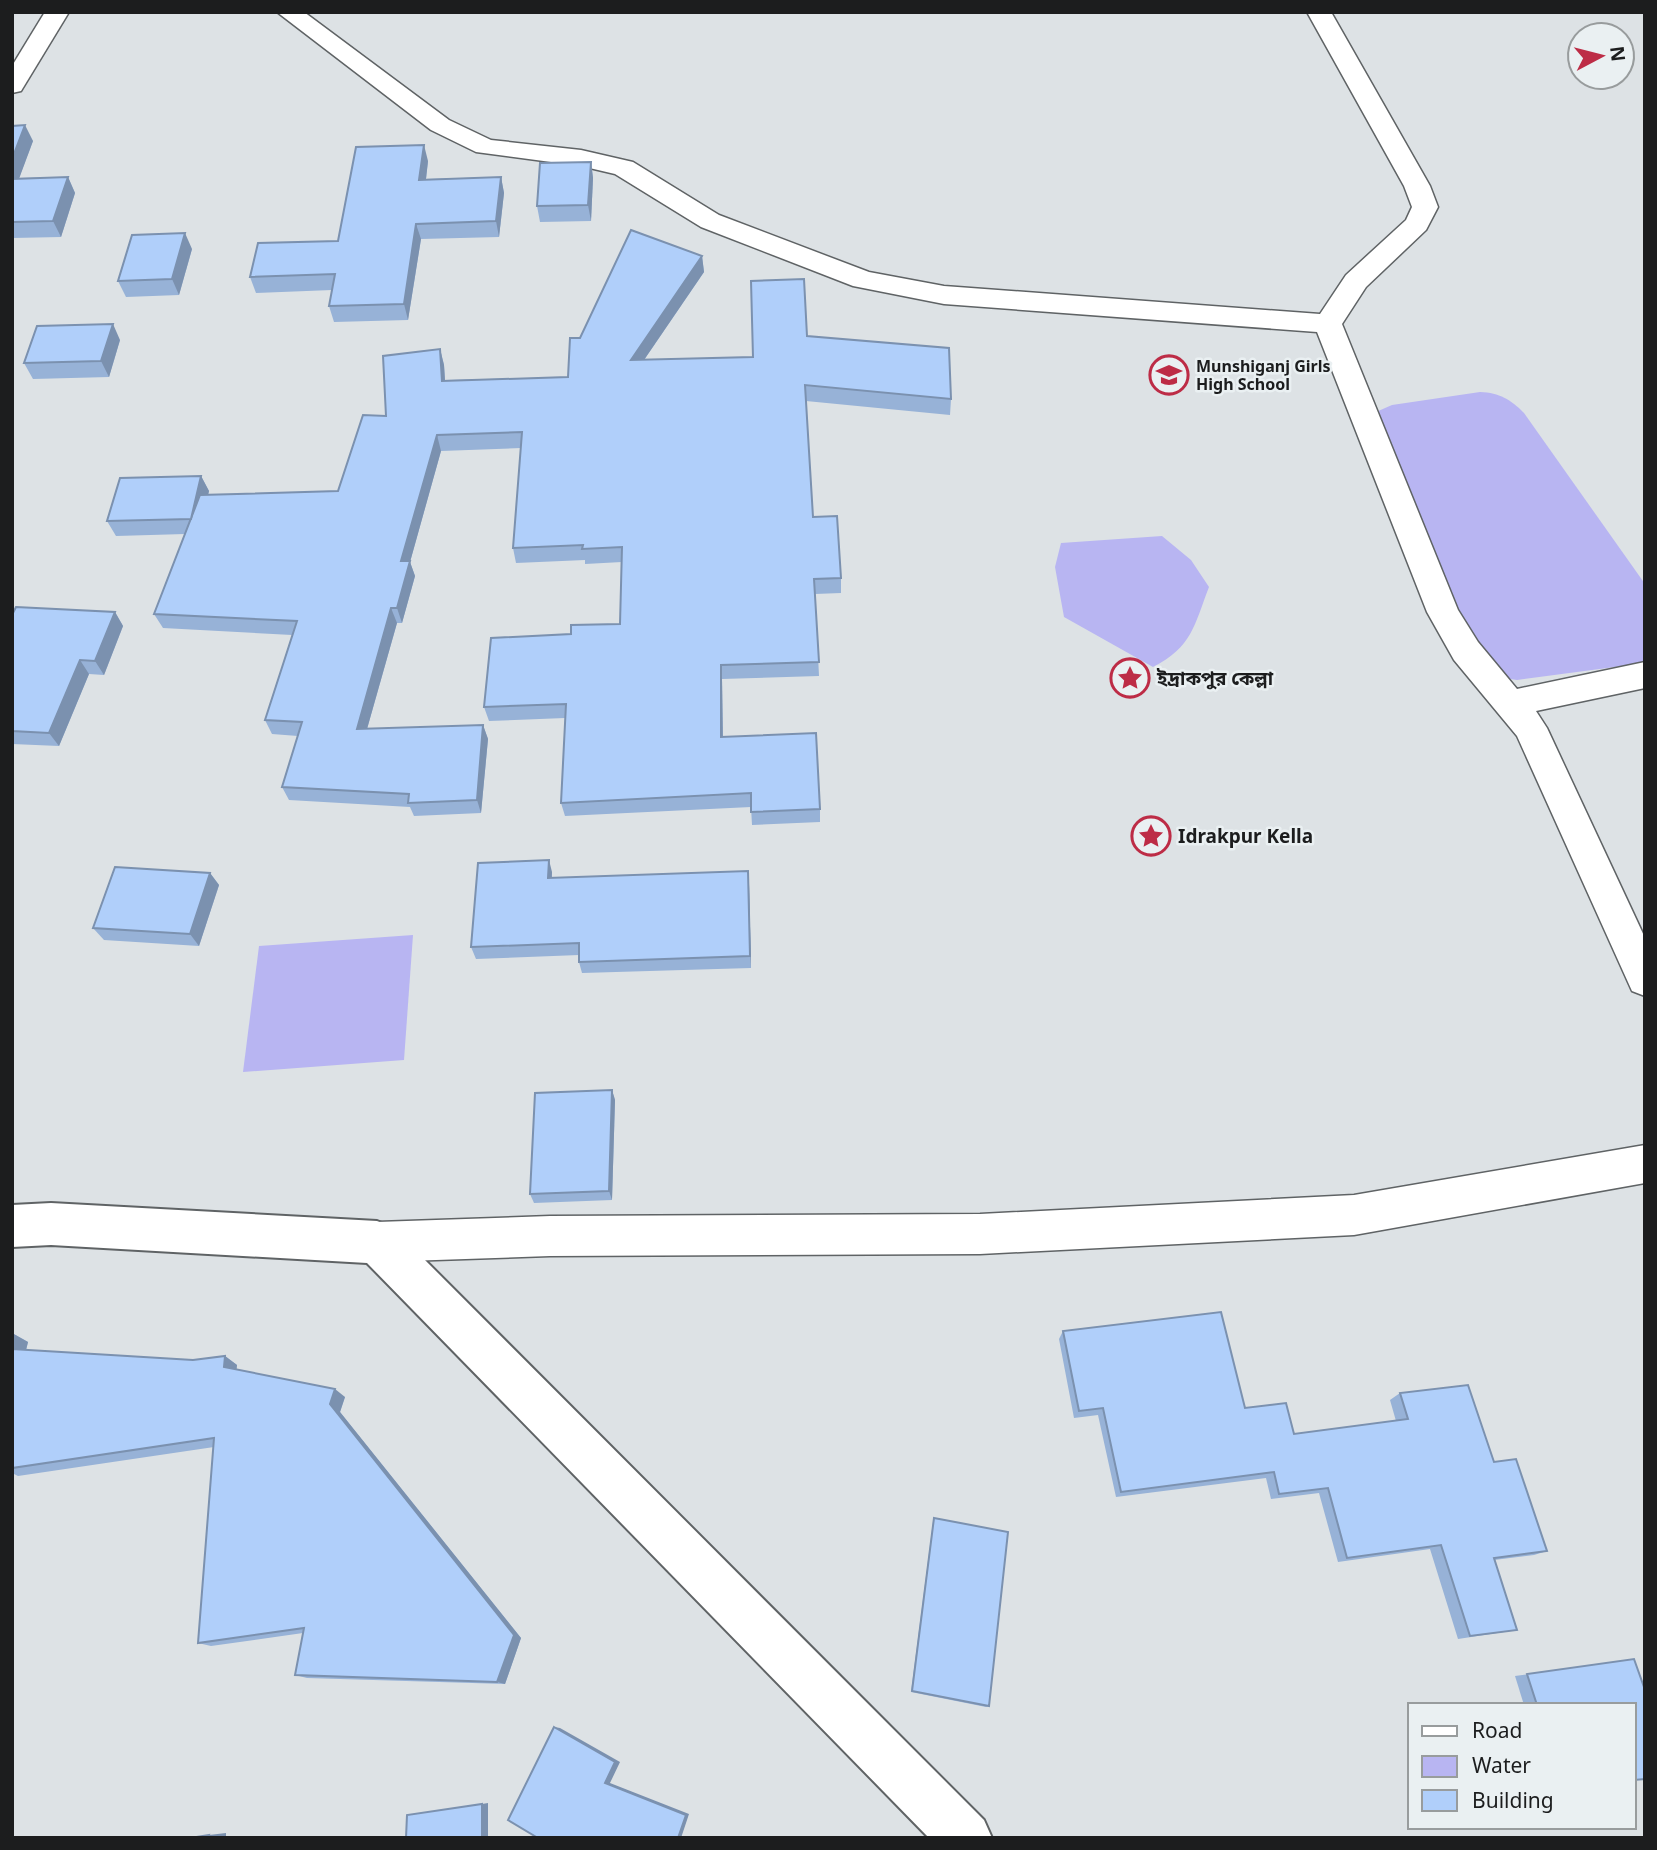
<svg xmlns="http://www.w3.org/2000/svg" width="1657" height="1850" viewBox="0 0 1657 1850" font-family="'Noto Sans','Noto Sans Bengali',sans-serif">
  <rect width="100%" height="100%" fill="#dde2e5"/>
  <g fill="#b8b5f2">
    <path d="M1480 392C1500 393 1510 399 1524 413L1645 584V663L1517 680 1498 677 1468 651 1376 412 1392 405Z"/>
    <path d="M1162 536 1191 560 1209 587C1194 626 1192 647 1153 667L1064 617 1055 567 1061 543Z"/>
    <polygon points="413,935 404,1060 243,1072 259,946"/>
  </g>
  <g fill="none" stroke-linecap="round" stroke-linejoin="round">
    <g stroke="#5f6365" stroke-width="3">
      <g id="minor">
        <polygon points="45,12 69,12 21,91 12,93 12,66"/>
        <polygon points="277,12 304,12 449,120 491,140 581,150 633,162 719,215 869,272 944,286 1320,314 1346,275 1406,220 1412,207 1404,186 1307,12 1331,12 1430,186 1438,207 1426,230 1366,287 1342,324 1458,610 1478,642 1517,689 1645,662 1645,688 1536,711 1547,728 1645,938 1645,996 1632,991 1517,736 1454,660 1427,612 1317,332 944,304 853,286 701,227 615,174 581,166 476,152 431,130"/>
        <polygon points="1645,1145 1645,1183 1354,1235 980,1254 550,1256 377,1262 362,1256 356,1242 362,1228 377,1222 550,1216 980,1214 1354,1195"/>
      </g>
    </g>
    <g stroke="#5f6365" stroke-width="4">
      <polygon id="tertiary" points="51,1203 377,1221 392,1227 984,1820 992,1838 929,1838 367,1263 51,1245 12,1247 12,1205"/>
    </g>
    <use href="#minor" fill="#fff" fill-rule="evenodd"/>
    <use href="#tertiary" fill="#fff" fill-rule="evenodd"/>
  </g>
  <g fill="#97b2d7">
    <polygon points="12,126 33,141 19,178 68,177 75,193 61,237 12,238"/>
    <polygon points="428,161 426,179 501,177 504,193 499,237 421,239 408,320 334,322 329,306 332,290 256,293 250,277 338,241"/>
    <polygon points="591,162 593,178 591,221 540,222 537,206"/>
    <polygon points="192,249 179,295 126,297 118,281"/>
    <polygon points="702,256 704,272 644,360 753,357 807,336 951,399 950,415 806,401 813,517 841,578 841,593 815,594 819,676 722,679 723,737 820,809 820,822 752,825 751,807 565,816 561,803 565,718 489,721 484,707 571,634 620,624 622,562 585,564 585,560 516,563 513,548 521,448 441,451 410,562 415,576 402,623 397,623 367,729 483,725 488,739 481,813 414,816 410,807 289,800 282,787 298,736 272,734 265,720 292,635 163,628 154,614 185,534 116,536 107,521 201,476 209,491 208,495 338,491 386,416 440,349 444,365 445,380 568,377 580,338"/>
    <polygon points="120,340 109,377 33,379 24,363"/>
    <polygon points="115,612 123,626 104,675 89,674 59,746 12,744 12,615"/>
    <polygon points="552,872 552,877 749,884 751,968 582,973 579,962 579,955 476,959 471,947"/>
    <polygon points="210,873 219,885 199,946 104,940 93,928"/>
    <polygon points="612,1090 615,1100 612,1200 534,1203 530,1194"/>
    <polygon points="1063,1331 1245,1408 1294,1434 1396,1421 1390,1400 1400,1393 1494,1462 1547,1551 1534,1555 1494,1560 1517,1630 1458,1639 1430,1549 1338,1562 1319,1493 1271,1499 1266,1478 1116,1497 1098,1415 1074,1418 1059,1339"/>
    <polygon points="12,1333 28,1342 26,1350 193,1360 225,1356 237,1365 236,1369 345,1397 340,1412 521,1638 505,1684 307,1678 295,1675 303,1633 211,1646 198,1643 214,1447 18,1476 12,1473"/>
    <polygon points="934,1518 989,1706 986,1707 911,1692 933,1522"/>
    <polygon points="1634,1659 1634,1705 1524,1705 1515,1676"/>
  </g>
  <g fill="#7b91af">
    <polygon points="25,125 33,141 13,195 12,159"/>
    <polygon points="424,145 428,161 424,196 419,180"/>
    <polygon points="591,162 593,178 591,221 588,205"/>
    <polygon points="68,177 75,193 61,237 53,221"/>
    <polygon points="501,177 504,193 499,237 496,221"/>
    <polygon points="416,224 421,239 408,320 404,304"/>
    <polygon points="185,233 192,249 179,295 172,279"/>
    <polygon points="702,256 704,272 633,376 631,360"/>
    <polygon points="113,324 120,340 109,377 101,361"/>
    <polygon points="440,349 444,365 446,396 442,381"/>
    <polygon points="437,435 441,451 410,562 415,576 402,623 397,608 401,561"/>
    <polygon points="201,476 209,491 198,534 191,519"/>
    <polygon points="391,608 397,623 363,743 357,729"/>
    <polygon points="115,612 123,626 104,675 95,661"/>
    <polygon points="80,660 89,674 59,746 49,733"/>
    <polygon points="721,665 722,679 723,751 721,737"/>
    <polygon points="483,725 488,739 481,813 477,800"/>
    <polygon points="549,860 552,872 551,890 548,878"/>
    <polygon points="748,871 749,884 751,968 750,956"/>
    <polygon points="210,873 219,885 199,946 190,934"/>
    <polygon points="612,1090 615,1100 612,1200 609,1191"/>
    <polygon points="12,1333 28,1342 24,1358 12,1351"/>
    <polygon points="225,1356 237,1365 236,1375 224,1367"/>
    <polygon points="335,1389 345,1397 340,1412 521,1638 505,1684 497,1682 330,1404"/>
    <polygon points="554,1727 560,1728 620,1762 610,1783 689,1814 681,1838 678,1838 605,1783"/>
    <polygon points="488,1803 488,1838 482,1838 482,1804"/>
    <polygon points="226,1833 226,1838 208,1838 209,1835"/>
  </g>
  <g fill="#b0cffa" stroke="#7b91af" stroke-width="2">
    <polygon points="25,125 12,159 12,126"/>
    <polygon points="424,145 419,180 501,177 496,221 416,224 404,304 329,306 335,274 250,277 258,243 338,241 356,147"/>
    <polygon points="591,162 588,205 537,206 540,163"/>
    <polygon points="68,177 53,221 12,222 12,179"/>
    <polygon points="631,230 702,256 631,360 753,357 751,281 804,279 807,336 949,348 951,399 805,385 813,517 837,516 841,578 814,579 819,662 721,665 721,737 816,733 820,809 751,812 751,793 561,803 566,704 484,707 491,638 571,634 571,625 620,624 622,547 582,549 583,545 513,548 522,432 437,435 401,561 410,561 397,608 391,608 357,729 483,725 477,800 408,803 409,794 282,787 302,722 265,720 297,621 154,614 200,495 338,491 363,415 386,416 383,356 440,349 442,381 568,377 570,338 580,338"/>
    <polygon points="185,233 172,279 118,281 132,235"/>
    <polygon points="113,324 101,361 24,363 37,326"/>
    <polygon points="201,476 191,519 107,521 120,478"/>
    <polygon points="16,607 115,612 95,661 80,660 49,733 12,731 12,615"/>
    <polygon points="549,860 548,878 748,871 750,956 579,962 579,943 471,947 478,863"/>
    <polygon points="115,867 210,873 190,934 93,928"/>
    <polygon points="612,1090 609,1191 530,1194 535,1093"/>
    <polygon points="1221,1312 1245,1408 1286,1403 1294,1434 1408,1419 1400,1393 1468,1385 1494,1462 1516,1459 1547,1551 1494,1558 1517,1630 1470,1636 1441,1545 1347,1558 1328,1488 1279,1494 1274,1472 1121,1492 1103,1408 1079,1411 1063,1331"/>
    <polygon points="12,1349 193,1360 225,1356 224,1367 335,1389 330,1404 514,1635 497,1682 295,1675 304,1628 198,1643 214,1438 12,1468"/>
    <polygon points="934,1518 1008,1532 989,1706 912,1691"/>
    <polygon points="1634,1659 1645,1690 1645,1779 1634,1780 1634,1705 1537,1705 1527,1674"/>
    <polygon points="554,1727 615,1762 605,1783 686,1815 678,1838 538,1838 508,1820"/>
    <polygon points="482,1804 482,1838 406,1838 407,1815"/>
    <polygon points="209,1835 208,1838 190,1838"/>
  </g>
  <defs>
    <g id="school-ring" transform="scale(2.0125)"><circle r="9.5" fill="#eaf0f2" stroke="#bd2c46" stroke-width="1.5"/><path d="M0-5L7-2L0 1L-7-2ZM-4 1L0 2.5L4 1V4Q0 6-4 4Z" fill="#bd2c46"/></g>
    <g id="sight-ring" transform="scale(2.0125)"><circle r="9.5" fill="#eaf0f2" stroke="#bd2c46" stroke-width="1.5"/><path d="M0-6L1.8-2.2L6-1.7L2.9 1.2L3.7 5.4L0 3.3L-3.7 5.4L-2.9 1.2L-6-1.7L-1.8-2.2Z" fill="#bd2c46"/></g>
  </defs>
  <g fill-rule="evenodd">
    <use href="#school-ring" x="1169" y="375"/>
    <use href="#sight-ring" x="1130" y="678"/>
    <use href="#sight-ring" x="1151" y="836"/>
  </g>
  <g text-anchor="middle" stroke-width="5" stroke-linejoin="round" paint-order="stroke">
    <g font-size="16" font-weight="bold" fill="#1c1d1e" stroke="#eaf0f2" text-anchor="start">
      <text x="1196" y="372">Munshiganj Girls<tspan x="1196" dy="18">High School</tspan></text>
    </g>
    <g font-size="19" font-weight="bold" fill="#1c1d1e" stroke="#eaf0f2" text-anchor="start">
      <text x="1157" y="685">ইদ্রাকপুর কেল্লা</text>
      <text x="1178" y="843">Idrakpur Kella</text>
    </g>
  </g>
  <rect width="1657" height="1850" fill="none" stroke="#1c1d1e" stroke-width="28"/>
  <rect x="1408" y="1703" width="228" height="126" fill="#eaf0f2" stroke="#989c9d" stroke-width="2"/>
  <rect x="1422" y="1726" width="35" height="10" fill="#ffffff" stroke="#989c9d" stroke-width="2"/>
  <text x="1472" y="1738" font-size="21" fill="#1c1d1e">Road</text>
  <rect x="1422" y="1756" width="35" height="21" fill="#b8b5f2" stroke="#989c9d" stroke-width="2"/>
  <text x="1472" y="1773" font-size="21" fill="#1c1d1e">Water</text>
  <rect x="1422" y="1790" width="35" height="21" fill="#b0cffa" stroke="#989c9d" stroke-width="2"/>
  <text x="1472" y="1808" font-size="21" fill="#1c1d1e">Building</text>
  <g transform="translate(1601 56) rotate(83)"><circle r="33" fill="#eaf0f2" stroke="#989c9d" stroke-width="2"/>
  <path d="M0-5L12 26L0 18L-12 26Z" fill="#bd2c46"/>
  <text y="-10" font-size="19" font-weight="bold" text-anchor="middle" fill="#1c1d1e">N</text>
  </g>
</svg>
